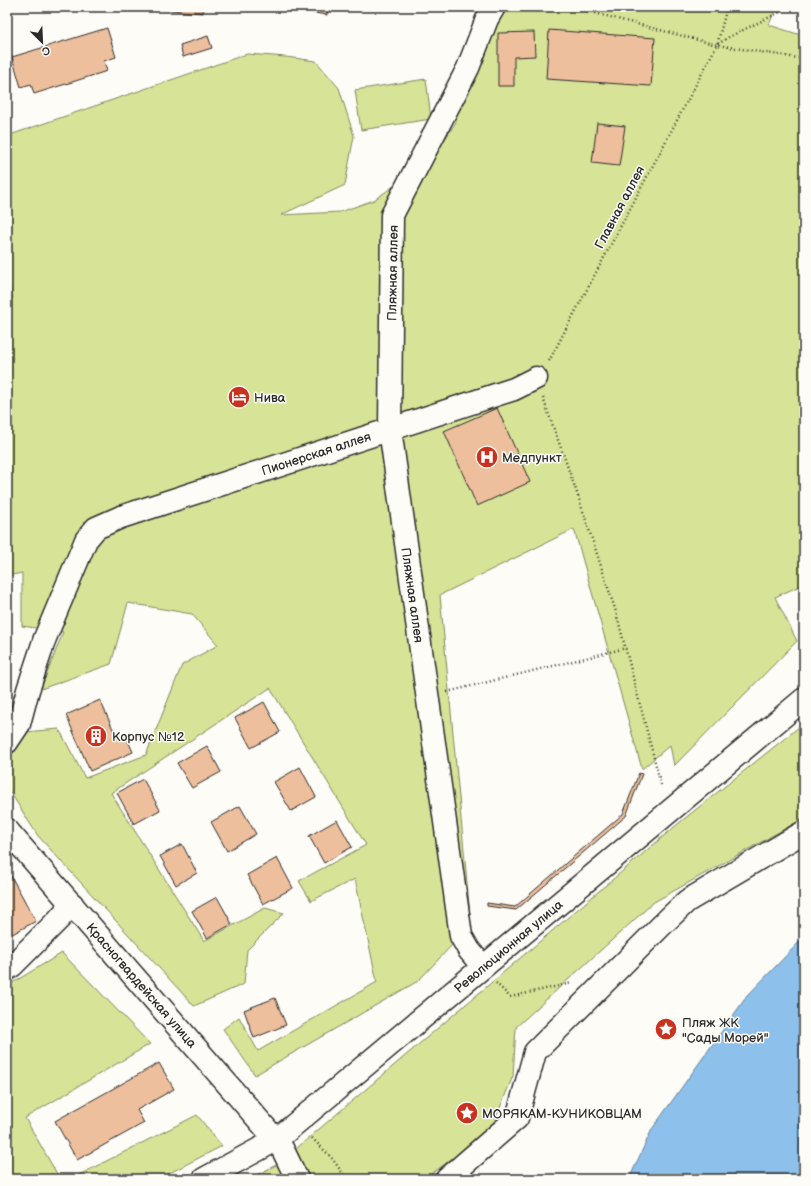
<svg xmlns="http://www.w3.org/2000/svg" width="811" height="1186" viewBox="0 0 811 1186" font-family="'Balsamiq Sans',sans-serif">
  <rect width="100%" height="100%" fill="#fdfcf7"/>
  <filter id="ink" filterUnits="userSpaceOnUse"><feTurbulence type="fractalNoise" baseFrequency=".025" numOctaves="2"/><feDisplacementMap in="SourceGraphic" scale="8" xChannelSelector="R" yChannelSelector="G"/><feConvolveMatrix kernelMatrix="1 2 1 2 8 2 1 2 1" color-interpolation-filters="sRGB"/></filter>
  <g filter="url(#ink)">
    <g fill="#d7e396" stroke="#818760">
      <polygon points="480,7 776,7 769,25 804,36 804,584 775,597 797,641 674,766 670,745 642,769 574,529 440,595 471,925 418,981 255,1075 223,1029 239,1017 258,1051 377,982 355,879 311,901 299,881 366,845 270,688 111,793 204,941 265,908 284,913 247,950 244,984 194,1006 38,836 7,787 7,763 25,732 59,729 85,778 146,755 182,665 218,645 192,614 128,603 111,664 41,689 63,632 22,626 22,573 7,576 7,300 13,298 7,277 7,136 247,54 286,57 316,61 339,88 354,136 345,185 281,215 340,212 374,200 432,159 456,122 455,73"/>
      <polygon points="426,79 431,119 361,130 355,90"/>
      <polygon points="804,723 804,818 654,902 516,1027 513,1076 490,1132 424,1179 249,1179 278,1164 679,823"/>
      <polygon points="62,953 150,1044 25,1118 60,1179 7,1179 7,986"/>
      <polygon points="197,1115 222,1146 158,1179 71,1179"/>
    </g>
    <polygon fill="#8dc0ea" stroke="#66849e" points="804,937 804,1179 629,1179 652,1129 747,996"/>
    <g fill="#eebf9d" stroke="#2b2b2b">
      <polygon points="138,7 204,7 203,13"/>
      <polygon points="276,7 328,7 327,15"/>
      <polygon points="107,28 116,57 104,61 107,71 34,94 31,84 21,87 12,57"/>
      <polygon points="549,30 655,38 651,86 546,79"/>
      <polygon points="534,32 535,56 514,57 514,86 498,86 498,33"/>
      <polygon points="208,36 212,48 183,57 180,45"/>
      <polygon points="597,123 625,126 619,166 592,163"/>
      <polygon points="497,408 530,482 477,506 444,431"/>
      <polygon points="100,700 117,738 125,734 133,752 90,771 66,715"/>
      <polygon points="264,702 280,732 251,748 235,718"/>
      <polygon points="207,746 221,772 192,788 177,763"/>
      <polygon points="300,767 316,797 291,811 274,782"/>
      <polygon points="639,773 642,774 626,816 516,910 487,906 487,903 515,907 623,814"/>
      <polygon points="143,779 160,810 134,824 117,793"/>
      <polygon points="240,806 256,834 227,851 211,822"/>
      <polygon points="337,820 352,847 324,863 309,836"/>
      <polygon points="182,844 197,873 176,885 160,856"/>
      <polygon points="277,858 293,888 263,904 247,875"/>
      <polygon points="7,869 36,921 7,937"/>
      <polygon points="217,897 232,924 207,938 192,911"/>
      <polygon points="275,998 286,1025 254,1038 244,1010"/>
      <polygon points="159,1063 174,1089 137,1110 144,1123 77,1160 55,1121"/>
    </g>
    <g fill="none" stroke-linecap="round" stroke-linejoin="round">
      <g stroke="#2b2b2b" stroke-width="25">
        <g id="minor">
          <polyline points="7,742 19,724 28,690 45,638 86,540 96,528 121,517 514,389 536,378"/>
          <polyline points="7,830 276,1140 282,1148 297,1179"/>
          <polyline points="483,967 469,950 461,936 390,429 392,215 468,68 487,19 494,7"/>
          <polyline points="7,969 13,965 58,920 72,904"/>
          <polyline points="204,1179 276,1140 804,699"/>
          <polyline points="447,1179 517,1118 535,1052 666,921 687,901 804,832"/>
        </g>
      </g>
      <g stroke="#2b2b2b" stroke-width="2.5" stroke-dasharray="1 3" stroke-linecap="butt">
        <polyline points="572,7 717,45 804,59"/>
        <polyline points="718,44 729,37 782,11 786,7"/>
        <polyline points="549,361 717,45 727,7"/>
        <polyline points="543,398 577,493 616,612 661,785"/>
        <polyline points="447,692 626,648"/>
        <polyline points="496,983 510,997 572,983"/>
        <polyline points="312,1138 331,1157 347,1179"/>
        <polyline points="175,1179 183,1175"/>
      </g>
      <use href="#minor" stroke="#fdfcf7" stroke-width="22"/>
    </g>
  </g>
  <defs>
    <g id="hotel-disc" transform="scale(1.15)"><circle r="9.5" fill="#c8321e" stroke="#fdfcf7"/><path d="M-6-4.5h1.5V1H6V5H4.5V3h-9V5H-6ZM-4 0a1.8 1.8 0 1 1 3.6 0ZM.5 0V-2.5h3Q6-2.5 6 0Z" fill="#fff"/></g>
    <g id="hospital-disc" transform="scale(1.15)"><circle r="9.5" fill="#c8321e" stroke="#fdfcf7"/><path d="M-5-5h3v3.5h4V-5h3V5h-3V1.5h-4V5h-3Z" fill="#fff"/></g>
    <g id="building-disc" transform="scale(1.15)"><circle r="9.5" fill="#c8321e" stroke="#fdfcf7"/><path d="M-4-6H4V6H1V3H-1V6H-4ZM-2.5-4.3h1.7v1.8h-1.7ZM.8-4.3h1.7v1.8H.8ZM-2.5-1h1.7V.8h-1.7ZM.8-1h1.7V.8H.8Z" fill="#fff"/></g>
    <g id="sight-disc" transform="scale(1.15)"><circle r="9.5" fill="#c8321e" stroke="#fdfcf7"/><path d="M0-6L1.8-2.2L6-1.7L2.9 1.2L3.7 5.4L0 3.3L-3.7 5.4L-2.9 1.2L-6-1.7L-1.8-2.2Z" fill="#fff"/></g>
  </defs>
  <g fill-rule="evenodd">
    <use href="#hotel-disc" x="239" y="397"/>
    <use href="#hospital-disc" x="487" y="457"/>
    <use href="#building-disc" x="96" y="736"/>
    <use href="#sight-disc" x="666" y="1029"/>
    <use href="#sight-disc" x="467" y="1113"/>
  </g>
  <g text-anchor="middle" stroke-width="3" stroke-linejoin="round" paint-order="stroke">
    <g font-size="13" fill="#2b2b2b" stroke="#fdfcf7">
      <text transform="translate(619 207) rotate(-62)" y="5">Главная аллея</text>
      <text transform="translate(392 273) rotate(-89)" y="5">Пляжная аллея</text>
      <text transform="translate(316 453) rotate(-18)" y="5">Пионерская аллея</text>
      <text transform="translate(413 595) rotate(82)" y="5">Пляжная аллея</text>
      <text transform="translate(508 946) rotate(-40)" y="5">Революционная улица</text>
      <text transform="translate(142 985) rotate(49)" y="5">Красногвардейская улица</text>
    </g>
    <g font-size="13" fill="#2b2b2b" stroke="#fdfcf7" text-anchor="start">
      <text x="254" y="402">Нива</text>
      <text x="502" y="462">Медпункт</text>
      <text x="112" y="741">Корпус №12</text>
      <text x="682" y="1027">Пляж ЖК<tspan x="682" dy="15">"Сады Морей"</tspan></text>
      <text x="482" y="1118">МОРЯКАМ-КУНИКОВЦАМ</text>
    </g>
  </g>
  <rect width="811" height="1186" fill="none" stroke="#fdfcf7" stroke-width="24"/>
  <rect x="12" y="12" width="787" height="1162" fill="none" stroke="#2b2b2b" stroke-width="1.5" filter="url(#ink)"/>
  <g transform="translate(42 42) rotate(156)" stroke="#fdfcf7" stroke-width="3" paint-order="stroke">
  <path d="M0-3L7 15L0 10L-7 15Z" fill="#2b2b2b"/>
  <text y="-6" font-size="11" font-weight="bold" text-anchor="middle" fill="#2b2b2b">С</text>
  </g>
</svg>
